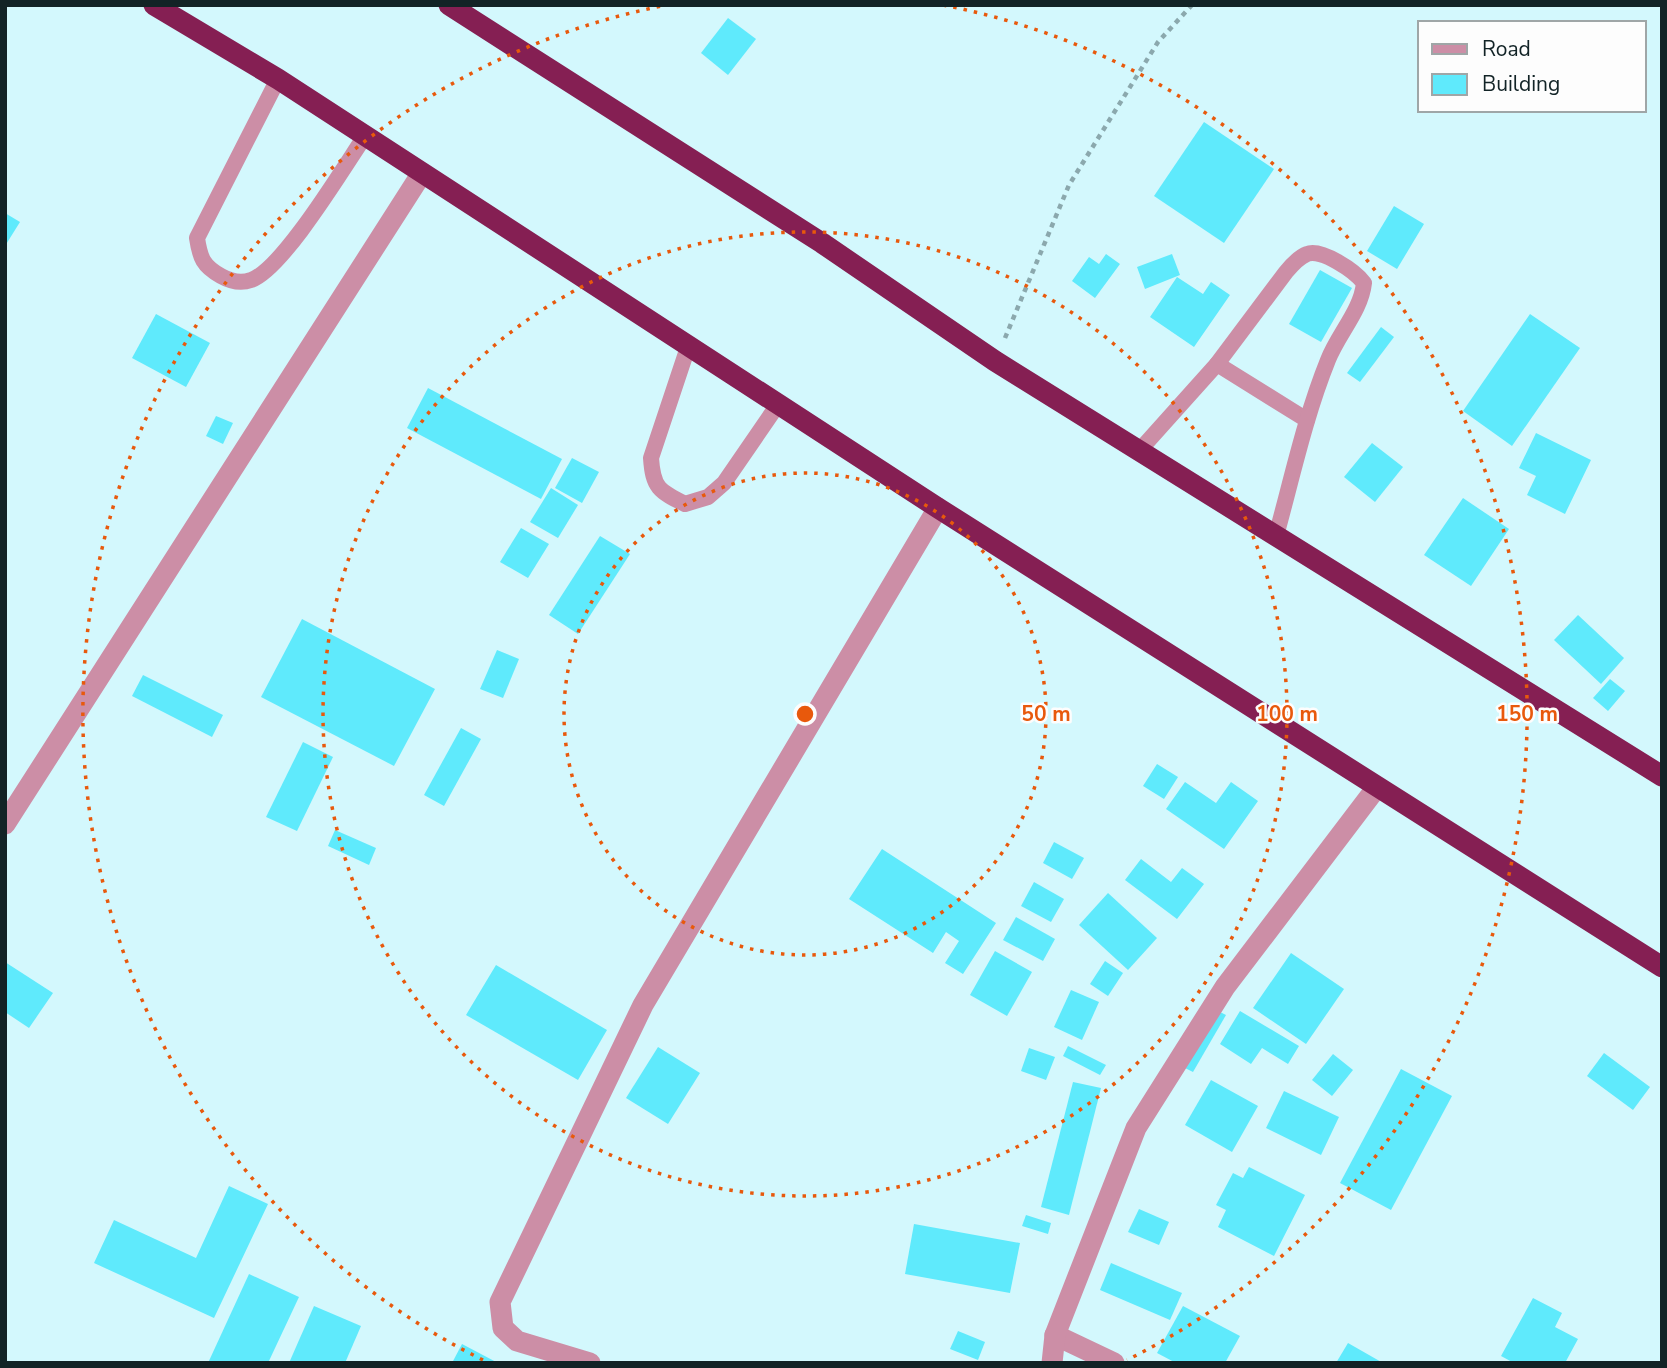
<svg xmlns="http://www.w3.org/2000/svg" width="1667" height="1368" viewBox="0 0 1667 1368" font-family="'Nunito Sans',sans-serif">
  <rect width="100%" height="100%" fill="#d3f8fd"/>
  <g fill="#5feafc">
    <polygon points="728,18 756,39 728,75 701,53"/>
    <polygon points="1204,122 1274,169 1224,243 1154,196"/>
    <polygon points="1394,206 1424,224 1397,269 1367,251"/>
    <polygon points="5,213 20,222 5,246"/>
    <polygon points="1106,254 1120,264 1095,298 1072,281 1089,257 1099,264"/>
    <polygon points="1172,254 1180,275 1145,289 1137,267"/>
    <polygon points="1320,270 1352,288 1321,342 1289,324"/>
    <polygon points="1177,277 1203,294 1211,282 1230,295 1194,347 1150,317"/>
    <polygon points="156,314 210,343 186,387 132,358"/>
    <polygon points="1530,314 1580,348 1512,446 1463,411"/>
    <polygon points="1381,327 1394,337 1360,382 1347,373"/>
    <polygon points="428,388 562,459 541,499 407,428"/>
    <polygon points="216,416 233,423 223,444 206,436"/>
    <polygon points="1536,433 1591,460 1565,514 1527,495 1536,476 1519,468"/>
    <polygon points="1372,443 1403,467 1375,502 1344,477"/>
    <polygon points="572,458 599,472 582,503 555,488"/>
    <polygon points="551,488 578,505 558,538 530,522"/>
    <polygon points="1463,498 1509,529 1471,586 1424,555"/>
    <polygon points="521,528 549,544 528,578 500,562"/>
    <polygon points="600,536 630,554 578,634 549,615"/>
    <polygon points="1578,615 1624,658 1601,684 1554,640"/>
    <polygon points="302,619 435,689 394,766 261,697"/>
    <polygon points="497,650 519,659 503,698 480,689"/>
    <polygon points="143,675 223,715 212,737 132,696"/>
    <polygon points="1610,679 1625,691 1608,711 1593,698"/>
    <polygon points="461,728 481,739 444,806 424,795"/>
    <polygon points="303,742 333,757 297,831 266,817"/>
    <polygon points="1157,764 1178,777 1164,799 1143,786"/>
    <polygon points="1185,782 1216,803 1231,782 1258,801 1224,849 1166,809"/>
    <polygon points="335,830 376,848 369,865 328,846"/>
    <polygon points="1054,842 1084,858 1072,879 1043,863"/>
    <polygon points="882,849 996,923 963,974 945,963 959,941 946,932 933,953 849,899"/>
    <polygon points="1141,859 1171,882 1182,868 1204,884 1177,919 1125,880"/>
    <polygon points="1034,882 1064,899 1051,922 1021,906"/>
    <polygon points="1108,893 1157,938 1128,970 1079,925"/>
    <polygon points="1016,917 1055,939 1043,961 1003,940"/>
    <polygon points="995,951 1032,972 1007,1016 970,995"/>
    <polygon points="1291,953 1344,989 1306,1044 1253,1008"/>
    <polygon points="1105,961 1123,973 1108,996 1090,984"/>
    <polygon points="5,962 53,993 29,1028 5,1012"/>
    <polygon points="496,965 607,1030 578,1080 466,1015"/>
    <polygon points="1071,990 1099,1002 1082,1040 1054,1027"/>
    <polygon points="1214,1009 1226,1015 1193,1072 1181,1066"/>
    <polygon points="1240,1011 1299,1046 1288,1064 1262,1048 1251,1064 1220,1044"/>
    <polygon points="1068,1046 1106,1065 1100,1075 1063,1056"/>
    <polygon points="658,1047 700,1073 668,1124 626,1098"/>
    <polygon points="1029,1048 1055,1057 1046,1080 1021,1071"/>
    <polygon points="1604,1053 1650,1087 1633,1110 1587,1076"/>
    <polygon points="1333,1054 1353,1070 1332,1096 1312,1080"/>
    <polygon points="1401,1069 1452,1096 1391,1210 1340,1183"/>
    <polygon points="1211,1080 1258,1106 1232,1152 1185,1125"/>
    <polygon points="1073,1082 1101,1088 1069,1215 1041,1207"/>
    <polygon points="1284,1091 1339,1117 1321,1155 1266,1128"/>
    <polygon points="1249,1167 1305,1195 1274,1256 1218,1227 1226,1210 1216,1205 1233,1173 1243,1178"/>
    <polygon points="229,1186 268,1204 214,1318 94,1263 114,1220 196,1258"/>
    <polygon points="1139,1209 1169,1222 1159,1245 1128,1232"/>
    <polygon points="1026,1215 1051,1223 1048,1234 1022,1226"/>
    <polygon points="914,1224 1020,1243 1010,1293 905,1274"/>
    <polygon points="1111,1263 1182,1293 1170,1320 1100,1290"/>
    <polygon points="249,1274 299,1297 268,1363 208,1363"/>
    <polygon points="1533,1298 1562,1313 1555,1327 1578,1339 1565,1363 1514,1363 1501,1356"/>
    <polygon points="314,1306 361,1326 345,1363 289,1363"/>
    <polygon points="1183,1306 1240,1336 1225,1363 1176,1363 1157,1353"/>
    <polygon points="958,1331 985,1342 978,1360 950,1349"/>
    <polygon points="1348,1343 1383,1363 1336,1363"/>
    <polygon points="462,1344 498,1363 452,1363"/>
  </g>
  <g fill="none" stroke-linecap="round" stroke-linejoin="round">
    <polyline stroke="#8ba8ad" stroke-width="4.5" stroke-dasharray="5 5" stroke-linecap="butt" points="1005,338 1069,185 1158,42 1192,5"/>
    <g stroke="#cc8ea6" stroke-width="16">
      <path d="M278 79 197 238C200 258 203 266 221 276 230 281 240 284 251 280 282 270 344 167 365 136"/>
      <path d="M689 344 651 458C653 488 659 491 685 504L708 497 724 483 779 403"/>
      <polyline points="1217,364 1307,420"/>
      <path d="M1139 451 1217 364 1286 272C1291 266 1299 257 1307 254 1321 248 1355 271 1364 283 1361 311 1338 334 1328 360 1305 417 1292 478 1276 536"/>
    </g>
    <g stroke="#cc8ea6" stroke-width="21">
      <polyline points="5,824 422,173"/>
      <polyline points="1055,1335 1114,1363"/>
      <polyline points="590,1363 517,1341 503,1328 500,1302 643,1005 938,508"/>
      <polyline points="1052,1363 1055,1335 1136,1128 1225,987 1377,787"/>
    </g>
    <g stroke="#851f53" stroke-width="21">
      <polyline points="154,5 278,79 938,508 1662,967"/>
      <polyline points="449,5 822,243 995,361 1662,776"/>
    </g>
  </g>
  <g fill="none" stroke="#e8590c" stroke-width="3.5" stroke-dasharray="3.5 7">
    <circle cx="805" cy="714" r="241"/>
    <circle cx="805" cy="714" r="482"/>
    <path d="M483 1360A722 722 0 0 1 667 5M943 5A722 722 0 0 1 1127 1360"/>
  </g>
  <circle cx="805" cy="714" r="10" fill="#e8590c" stroke="#fdfdfd" stroke-width="3.5"/>
  <g font-size="21" text-anchor="middle" font-weight="bold" fill="#e8590c" stroke="#fdfdfd" stroke-width="5" stroke-linejoin="round" paint-order="stroke">
    <text x="1046" y="721">50 m</text>
    <text x="1287" y="721">100 m</text>
    <text x="1527" y="721">150 m</text>
  </g>
  <rect width="1667" height="1368" fill="none" stroke="#122326" stroke-width="14"/>
  <rect x="1418" y="21" width="228" height="91" fill="#fdfdfd" stroke="#9fa6a7" stroke-width="2"/>
  <rect x="1432" y="44" width="35" height="10" fill="#cc8ea6" stroke="#9fa6a7" stroke-width="2"/>
  <text x="1482" y="56" font-size="21" fill="#122326">Road</text>
  <rect x="1432" y="74" width="35" height="21" fill="#5feafc" stroke="#9fa6a7" stroke-width="2"/>
  <text x="1482" y="91" font-size="21" fill="#122326">Building</text>
</svg>
